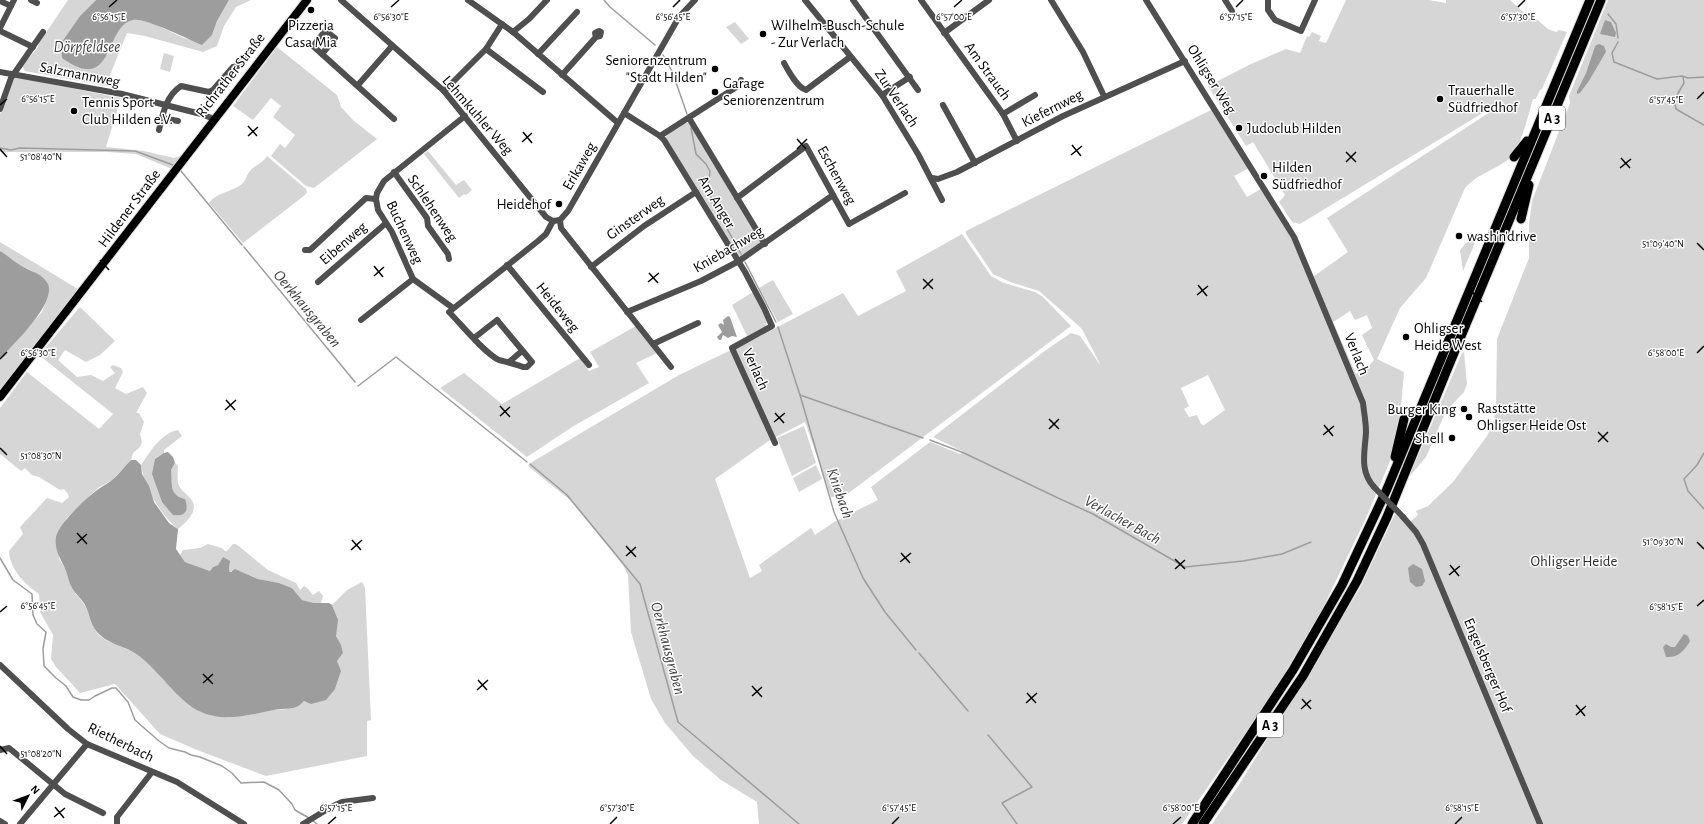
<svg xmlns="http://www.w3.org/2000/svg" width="1704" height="824" viewBox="0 0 1704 824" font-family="'Alegreya Sans',sans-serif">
  <rect width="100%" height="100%" fill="#fff"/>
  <g fill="#d6d6d6" fill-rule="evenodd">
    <path d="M68 0H96L80 16 61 43 108 55C111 47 116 32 121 26 136 8 171 34 187 39 194 41 205 37 212 35L217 21 229 0H251L236 7 224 26 217 46 203 52 145 36 127 33 112 70 107 86 25 71 22 65 37 49 39 43Z"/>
    <path d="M1346 0H1429L1446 3V0H1510L1532 20 1534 17 1548 29 1556 32 1559 30 1567 32 1542 89 1540 90 1536 99H1533C1528 115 1521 148 1509 159 1495 170 1477 174 1465 188L1426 278 1400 308 1377 359 1404 372 1399 430 1393 454 1366 518 1319 616 1269 699 1182 824H759L757 802 721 780 693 756 665 723 651 699 631 632 628 575 623 565 570 500 528 466 532 462 679 375 731 350 770 440 715 479 750 578 762 571 759 565 811 528 815 535 834 522 878 500 871 487 930 442 960 454 964 452 933 437 1046 350 1071 333 1080 336 1101 366 1082 329 1070 318 1039 291 1010 282 993 274 966 234V231L1211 110 1249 168 1234 176 1247 197 1261 189 1292 239 1310 279 1348 252 1327 218 1504 103 1499 100 1491 108 1300 224 1292 222 1279 202 1285 195 1253 142 1246 146 1208 86 1251 64 1286 49 1300 53 1307 36 1309 37 1312 32 1321 36 1319 41 1326 43ZM1350 311 1355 320 1367 315 1372 328 1362 335 1374 360 1369 366 1356 374 1333 322ZM1208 375 1225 410 1204 425 1201 424 1197 415 1189 417 1184 409 1189 406 1181 388Z"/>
    <path d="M1608 0H1704V824H1212L1239 785 1360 588 1395 514 1407 524 1418 515 1416 511 1428 506 1453 482 1487 436 1494 420 1496 406 1497 339 1529 258V225L1532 201 1570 103 1569 96ZM1595 46 1606 52 1589 81 1580 93 1577 91 1586 73Z"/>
    <polygon points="735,22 749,39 741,44 726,27"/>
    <polygon points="277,47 337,95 341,107 354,121 377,139 314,188 306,186 271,156 280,144 285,148 295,135 273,117 281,106 271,98 253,120 233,106"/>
    <polygon points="164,53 174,56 170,72 160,69"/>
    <polygon points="16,77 121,98 106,147 144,151 174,158 183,155 172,169 136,154 108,152 0,152 0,114 12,79"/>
    <polygon points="686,123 689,123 762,244 741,257 738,256 666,139 667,134"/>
    <polygon points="428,151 456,185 464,180 472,190 466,195 464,194 459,198 424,154"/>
    <path d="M267 156 306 189 307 192 305 195 243 243 209 203C217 192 232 192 242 184 247 180 246 175 250 171 255 165 263 163 267 156Z"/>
    <polygon points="962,234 991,276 1004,283 1035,292 1043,297 1071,326 842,498 831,497 805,422 774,438 735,349 843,293 858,316 906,291 896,271"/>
    <polygon points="1471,240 1475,243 1463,271 1460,250 1466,243"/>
    <polygon points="0,242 78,289 69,304 0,391 0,359 42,312 49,294 47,282 31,270 19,265 0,251"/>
    <polygon points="773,280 793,314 778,322 759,288"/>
    <polygon points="753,292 767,322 765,327 747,336 732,305"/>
    <path d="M80 307 115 341 100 355 86 362 65 350 58 360 77 377 91 375 103 381 115 373 110 367 113 365 121 368 123 372 115 388 126 394 143 387 147 393 136 413H139L144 422 140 434 142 442 140 447 133 453 131 460 112 480 98 488 66 519 59 558C61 562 64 567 66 571 68 577 69 583 72 588 76 596 83 600 86 608 90 617 91 625 97 633 108 645 127 646 139 656 166 676 186 716 223 717 238 718 253 714 268 711 281 708 294 712 304 701L307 702 335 689C339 678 341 672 337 661L343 653C342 647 339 643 337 638 333 627 338 615 332 605L347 590 362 582 365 588 371 720 367 721V756L266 776 197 750 160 734 115 684 80 693 56 667 51 659 53 635 40 612 39 594C25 584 10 570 9 551L23 534 20 527 47 498 62 503 69 497 68 494 64 489 60 490 39 477 32 475 25 468 21 471 0 454V408L27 372 99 429 113 414 39 355Z"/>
    <polygon points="636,326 657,353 636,363 649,383 572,427 527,457 440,388 464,373 502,404 580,358 589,371 599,367 590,352"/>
    <polygon points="1464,352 1467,384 1464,392 1446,411 1426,457 1409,477 1462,353"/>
    <polygon points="804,426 816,463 792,476 777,438"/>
    <path d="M178 430 182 436 164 450V453L155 459 162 502 180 498C179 496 176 496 175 494 171 491 172 476 171 470L175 463 178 466C178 471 177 478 178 483 180 490 186 493 190 498 201 509 186 523 178 529 161 516 144 486 141 465 150 452 161 433 178 430Z"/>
    <polygon points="816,465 822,479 799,492 793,478"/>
    <polygon points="208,544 222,548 225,551 227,551 233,544 236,544 268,570 296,583 300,590 304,586 307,588 313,595 319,591 323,596 321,603 314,603 302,600 292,588 279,583 258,579 239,571 229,571 230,564 223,557 218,565 213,567 210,571 185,562 180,555 183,550 200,548"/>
  </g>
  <g fill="#9d9d9d">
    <path d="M96 0H229L217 21 212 35 202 45C187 39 146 18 133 20 104 25 115 96 62 58L61 43 80 16Z"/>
    <polygon points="1605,20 1611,22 1616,33 1615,37 1600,34"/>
    <polygon points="1599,44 1604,46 1606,52 1589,81 1580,93 1577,94 1577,91 1586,73 1595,46"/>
    <path d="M0 251C7 255 13 261 20 265 29 271 39 272 46 281 62 299 12 345 0 359Z"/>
    <polygon points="728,316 730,317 737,337 732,336 728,338 723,335 721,340 719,340 717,337 722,332 718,325 721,323 724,325 723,320"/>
    <path d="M168 452 173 457 175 463 171 470C173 483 168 495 185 499 189 510 186 517 173 515L162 502 152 474 155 459 164 453Z"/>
    <path d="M131 460H136L141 465 142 474 149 486 154 502 169 523 178 529 176 549 185 562 210 571 213 567 218 565 223 557 230 561 229 571 231 572 235 569 258 579 279 583 292 588 302 600 314 603H329L332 605 338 620 336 636 341 645 343 653 337 661 341 671 335 689 326 700 311 704 304 701C294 712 287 707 274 710 249 715 223 723 199 711 178 701 159 671 139 656 127 646 108 645 97 632 90 624 90 615 85 605 82 599 76 595 72 588 69 583 68 577 66 571 62 560 54 551 56 537 58 524 89 495 100 488 104 485 109 483 112 480 119 474 125 466 131 460Z"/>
    <polygon points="1413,564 1422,569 1425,581 1422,586 1416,587 1410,582 1408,568"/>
    <path d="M1684 634 1688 636 1690 641C1684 651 1678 658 1666 657L1663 647 1666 644 1671 647H1675Z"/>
  </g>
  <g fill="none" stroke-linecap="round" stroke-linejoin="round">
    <g stroke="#9d9d9d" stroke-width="1.5">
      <polyline points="604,0 610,7 655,45"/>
      <polyline points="1608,14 1616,24 1618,38"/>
      <polyline points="1618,42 1612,53 1614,62 1657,79 1682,76 1688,78 1704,77"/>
      <polyline points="663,55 672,71 687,114"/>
      <polyline points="1683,77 1684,83 1674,100 1676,109 1704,125"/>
      <polyline points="691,128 696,154 706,164 710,171 708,187 711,198 717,204 725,225 741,254"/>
      <polyline points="0,148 11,150 20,148 135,151 173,165"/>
      <polyline points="181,171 242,245"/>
      <polyline points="244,247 355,382"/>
      <polyline points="745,262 776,322"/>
      <polyline points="778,327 800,395 834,512 863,578 885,612 916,650"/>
      <polyline points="358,386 396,357 527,462"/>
      <polyline points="800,395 923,438"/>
      <polyline points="930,440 964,453 1058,498 1093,514 1185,567 1243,561 1282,554 1311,542"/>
      <polyline points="1704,453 1697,465 1684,479 1688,491 1704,509"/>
      <polyline points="530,464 567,495 640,584 678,722 799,824"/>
      <polyline points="0,558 13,580 32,594 33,615 37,624 46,632 43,649 44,666 56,678 66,686 73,697 81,700 89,700 95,696 112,688 116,688 128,702 135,720 159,741 169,748 185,752 191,755 200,757 222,766 232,773 241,783 264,782 279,790 292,804 295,810 309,818"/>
      <polyline points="919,653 968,711"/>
      <polyline points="988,735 1032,787 1002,803 1017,824"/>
      <polyline points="312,820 317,824"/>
    </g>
    <g stroke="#dbdbdb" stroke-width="10">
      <polyline id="major" points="0,397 307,0"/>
    </g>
    <g stroke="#dbdbdb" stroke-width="11">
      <g id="highway">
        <polyline points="1514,157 1527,141"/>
        <polyline points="1521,219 1529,185"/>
        <polyline points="1395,457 1404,419"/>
        <polyline points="1192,824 1293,670 1342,585 1387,489 1590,0"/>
        <polyline points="1203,824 1303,676 1357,581 1387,517 1449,365 1601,0"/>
      </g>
    </g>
    <g stroke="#4f4f4f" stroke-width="6">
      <polyline points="31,0 37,3"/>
      <polyline points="341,0 444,91 546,217 553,221"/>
      <polyline points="468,0 513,32 618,123"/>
      <polyline points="805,0 882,95 918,154 942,200"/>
      <polyline points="853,0 918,90"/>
      <polyline points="921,0 1003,114 1017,141"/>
      <polyline points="1051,0 1083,52 1104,96"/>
      <path d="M1146 0 1294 237 1363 403C1364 413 1366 422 1366 432 1365 452 1359 470 1374 487"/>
      <polyline points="1225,0 1232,11"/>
      <polyline points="1268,0 1268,10 1275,20 1301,31 1315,0"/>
      <polyline points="0,1 11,6 14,0"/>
      <polyline points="329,26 313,46 394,119"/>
      <polyline points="0,28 11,6"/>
      <polyline points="0,31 33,47"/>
      <polyline points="513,32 529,19 547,0"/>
      <polyline points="944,33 989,0"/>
      <polyline points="486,49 543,92"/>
      <polyline points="322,54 335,38 326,31"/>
      <polyline points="538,54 577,12"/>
      <path d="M784 63C789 72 797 87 806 90L850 57"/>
      <polyline points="0,72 122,94 201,114 214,119"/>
      <polyline points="562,75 596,37 600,36 601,32 599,31 595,33 596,37"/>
      <polyline points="358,85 392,46"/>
      <polyline points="444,91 486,49 502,24"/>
      <polyline points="882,95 910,77"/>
      <polyline points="943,105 975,163"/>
      <polyline points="0,109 11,78 43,32"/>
      <polyline points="624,113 660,136 664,140 745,272 764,308 772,326 732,348 775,443"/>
      <polyline points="1003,114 1035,95"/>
      <polyline points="162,118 178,121"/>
      <polyline points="689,118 765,244"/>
      <path d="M159 130C163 113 166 96 181 86L209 92 213 90 233 67 238 66 256 43"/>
      <polyline points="660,136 738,86 741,80"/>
      <polyline points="394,172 427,218 428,226 448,254 449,259"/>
      <polyline points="932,178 938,179 957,172 1063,116 1185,61"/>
      <polyline points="737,198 806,146 849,224 905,193"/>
      <polyline points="560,220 561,228 671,367"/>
      <polyline points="553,221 560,220 568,211 679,17 695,0"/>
      <polyline points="305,250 310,250 366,198 376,199"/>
      <polyline points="507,265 589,365"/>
      <polyline points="591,267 644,226 696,192"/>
      <polyline points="318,282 385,224"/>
      <polyline points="453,308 413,279 392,232 378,210 376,199 377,193 384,181 465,116"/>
      <polyline points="627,312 701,281 739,261 833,195"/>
      <polyline points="361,320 413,279"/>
      <path d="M474 338 497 320 532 362 527 367H523C515 364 507 362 499 360 485 354 460 323 449 312L538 241 546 234 553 221"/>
      <polyline points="653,344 698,323"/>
      <polyline points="509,362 522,351"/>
      <polyline points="1403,517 1416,532 1423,544 1540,824"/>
      <polyline points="0,665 68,729 87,744 177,782 244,824"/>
      <polyline points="0,750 9,748 65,794 103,813"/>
      <polyline points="0,821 5,824"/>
      <polyline points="20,824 87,744"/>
      <polyline points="117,824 117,817 152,772"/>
      <polyline points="303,824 331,807 342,802 373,798"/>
    </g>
    <use href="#major" stroke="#000" stroke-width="8"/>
    <use href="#highway" stroke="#000" stroke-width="9"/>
    <polyline stroke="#4f4f4f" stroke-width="6" points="1374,487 1403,517"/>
  </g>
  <path fill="none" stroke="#000" stroke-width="1.5" d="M109 7 117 0M391 7 399 0M673 7 680 0M954 7 962 0M1236 7 1243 0M1518 7 1525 0M1697 99 1704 92M0 105 7 99M248 126 257 136M523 132 532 143M248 136 258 127M797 139 806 149M522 142 532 133M1072 145 1081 156M0 149 7 157M797 149 807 139M1346 152 1356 162M1071 155 1082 146M1621 158 1630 168M1346 162 1356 152M1620 168 1631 159M1697 243 1704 250M100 260 109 270M374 266 383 277M99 270 109 260M649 273 658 283M374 276 384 267M923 279 933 289M648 282 659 273M1198 285 1207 296M923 289 933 279M1472 292 1482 302M1197 295 1208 286M1472 302 1482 292M1697 353 1704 346M0 359 7 352M226 400 235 410M500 406 510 417M225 410 236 400M775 413 784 423M500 416 510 407M1049 419 1059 429M774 422 785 413M1324 425 1333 436M1049 429 1059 419M1598 432 1608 442M1323 435 1334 426M1598 442 1608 432M0 448 7 455M77 533 87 544M352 540 361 550M1697 542 1704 549M77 543 87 534M626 546 636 557M351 550 362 540M901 553 910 563M626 556 636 547M1175 559 1185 569M900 562 911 553M1450 565 1459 576M1175 569 1185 560M1449 575 1460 566M1697 606 1704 600M0 612 7 606M203 674 213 684M478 680 487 690M203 683 213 674M752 686 762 697M477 690 488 680M1027 693 1036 703M752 696 762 687M1302 699 1311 709M1026 703 1037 693M1576 705 1585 716M1301 709 1311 700M1576 715 1586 706M0 746 7 754M55 807 64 818M54 817 65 808M328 824 336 817M610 824 617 817M892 824 899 817M1173 824 1181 817M1455 824 1462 817"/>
  <g fill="#000" stroke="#fff" stroke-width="1.5">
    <circle cx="311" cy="10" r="4"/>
    <circle cx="763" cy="34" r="4"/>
    <circle cx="715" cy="69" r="4"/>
    <circle cx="715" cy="92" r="4"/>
    <circle cx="1440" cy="99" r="4"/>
    <circle cx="74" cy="111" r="4"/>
    <circle cx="1239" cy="128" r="4"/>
    <circle cx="1264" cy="176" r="4"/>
    <circle cx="559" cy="204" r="4"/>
    <circle cx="1459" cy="236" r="4"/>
    <circle cx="1406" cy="337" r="4"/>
    <circle cx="1464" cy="409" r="4"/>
    <circle cx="1469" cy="417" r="4"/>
    <circle cx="1452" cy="438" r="4"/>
  </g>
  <g text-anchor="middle" stroke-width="3" stroke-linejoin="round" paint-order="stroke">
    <g fill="#fff" stroke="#4c4c4c" stroke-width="1">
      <rect x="1539" y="106" width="26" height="24" rx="3"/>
      <rect x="1257" y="713" width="26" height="24" rx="3"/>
    </g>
    <g font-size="14" font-weight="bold" fill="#000">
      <text x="1552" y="123">A 3</text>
      <text x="1270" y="730">A 3</text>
    </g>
    <g font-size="15" fill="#000" stroke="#fff" text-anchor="start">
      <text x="311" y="30" text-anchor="middle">Pizzeria<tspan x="311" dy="17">Casa Mia</tspan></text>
      <text x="771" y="30">Wilhelm-Busch-Schule<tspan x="771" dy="17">- Zur Verlach</tspan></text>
      <text x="707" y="65" text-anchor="end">Seniorenzentrum<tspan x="707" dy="17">"Stadt Hilden"</tspan></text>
      <text x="723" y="88">Garage<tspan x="723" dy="17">Seniorenzentrum</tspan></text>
      <text x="1448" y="95">Trauerhalle<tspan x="1448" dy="17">Südfriedhof</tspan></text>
      <text x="82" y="107">Tennis Sport<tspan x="82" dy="17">Club Hilden e.V.</tspan></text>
      <text x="1247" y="133">Judoclub Hilden</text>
      <text x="1272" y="172">Hilden<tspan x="1272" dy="17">Südfriedhof</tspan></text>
      <text x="551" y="209" text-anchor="end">Heidehof</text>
      <text x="1467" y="241">wash'n'drive</text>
      <text x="1414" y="333">Ohligser<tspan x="1414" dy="17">Heide West</tspan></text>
      <text x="1477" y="413">Raststätte<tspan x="1477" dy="17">Ohligser Heide Ost</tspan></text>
      <text x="1456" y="414" text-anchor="end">Burger King</text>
      <text x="1444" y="443" text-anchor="end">Shell</text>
    </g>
    <g font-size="15" fill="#000" stroke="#fff">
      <text transform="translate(988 71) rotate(54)" y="5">Am Strauch</text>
      <text transform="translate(80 74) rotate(11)" y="5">Salzmannweg</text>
      <text transform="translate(230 75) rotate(-52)" y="5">Richrather Straße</text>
      <text transform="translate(1212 79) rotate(58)" y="5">Ohligser Weg</text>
      <text transform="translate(897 98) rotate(56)" y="5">Zur Verlach</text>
      <text transform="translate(1052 108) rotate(-27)" y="5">Kiefernweg</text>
      <text transform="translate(478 115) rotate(49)" y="5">Lehmkuhler Weg</text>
      <text transform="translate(579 166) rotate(-60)" y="5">Erikaweg</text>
      <text transform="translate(837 175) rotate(61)" y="5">Eschenweg</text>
      <text transform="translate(717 202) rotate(59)" y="5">Am Anger</text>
      <text transform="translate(129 208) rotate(-53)" y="5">Hildener Straße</text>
      <text transform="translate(433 208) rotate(56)" y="5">Schlehenweg</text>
      <text transform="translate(635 217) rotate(-35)" y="5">Ginsterweg</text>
      <text transform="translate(405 232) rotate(65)" y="5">Buchenweg</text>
      <text transform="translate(343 243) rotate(-41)" y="5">Eibenweg</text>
      <text transform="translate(728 249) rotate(-30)" y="5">Kniebachweg</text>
      <text transform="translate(558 307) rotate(51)" y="5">Heideweg</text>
      <text transform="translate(1357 354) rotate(68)" y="5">Verlach</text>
      <text transform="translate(756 369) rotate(66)" y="5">Verlach</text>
      <text transform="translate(1488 665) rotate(67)" y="5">Engelsberger Hof</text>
      <text transform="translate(121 742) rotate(26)" y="5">Rietherbach</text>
    </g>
    <g font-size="15" fill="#2d2d2d" stroke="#fff">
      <text x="1574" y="566">Ohligser Heide</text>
    </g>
    <g font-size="16" font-style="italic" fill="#3e3e3e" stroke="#fff">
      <text x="87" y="52">Dörpfeldsee</text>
      <text transform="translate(308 308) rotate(50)" y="6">Oerkhausgraben</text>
      <text transform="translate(841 493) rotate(71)" y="6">Kniebach</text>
      <text transform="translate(1123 519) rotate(29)" y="6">Verlacher Bach</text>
      <text transform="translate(669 648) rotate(75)" y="6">Oerkhausgraben</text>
    </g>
  </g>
  <g font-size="10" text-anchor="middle" fill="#000" stroke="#fff" stroke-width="3" stroke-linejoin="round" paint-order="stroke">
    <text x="109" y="20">6°56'15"E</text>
    <text x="391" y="20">6°56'30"E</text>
    <text x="673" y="20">6°56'45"E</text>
    <text x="954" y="20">6°57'00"E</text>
    <text x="1236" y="20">6°57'15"E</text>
    <text x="1518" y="20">6°57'30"E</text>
    <text x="38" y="102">6°56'15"E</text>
    <text x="1666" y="103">6°57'45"E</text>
    <text x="41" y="160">51°08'40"N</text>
    <text x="1663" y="247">51°09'40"N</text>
    <text x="38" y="356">6°56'30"E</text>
    <text x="1666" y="356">6°58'00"E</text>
    <text x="41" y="459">51°08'30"N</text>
    <text x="1663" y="545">51°09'30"N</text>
    <text x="38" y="609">6°56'45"E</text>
    <text x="1666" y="610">6°58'15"E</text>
    <text x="41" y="757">51°08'20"N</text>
    <text x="336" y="811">6°57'15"E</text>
    <text x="617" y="811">6°57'30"E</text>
    <text x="899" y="811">6°57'45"E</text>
    <text x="1181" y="811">6°58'00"E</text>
    <text x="1462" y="811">6°58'15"E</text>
  </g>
  <g transform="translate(28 796) rotate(48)" stroke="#ffffff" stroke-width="3" paint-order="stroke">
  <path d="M0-3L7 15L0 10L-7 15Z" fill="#000000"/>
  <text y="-6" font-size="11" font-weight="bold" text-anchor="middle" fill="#000000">N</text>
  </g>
</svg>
